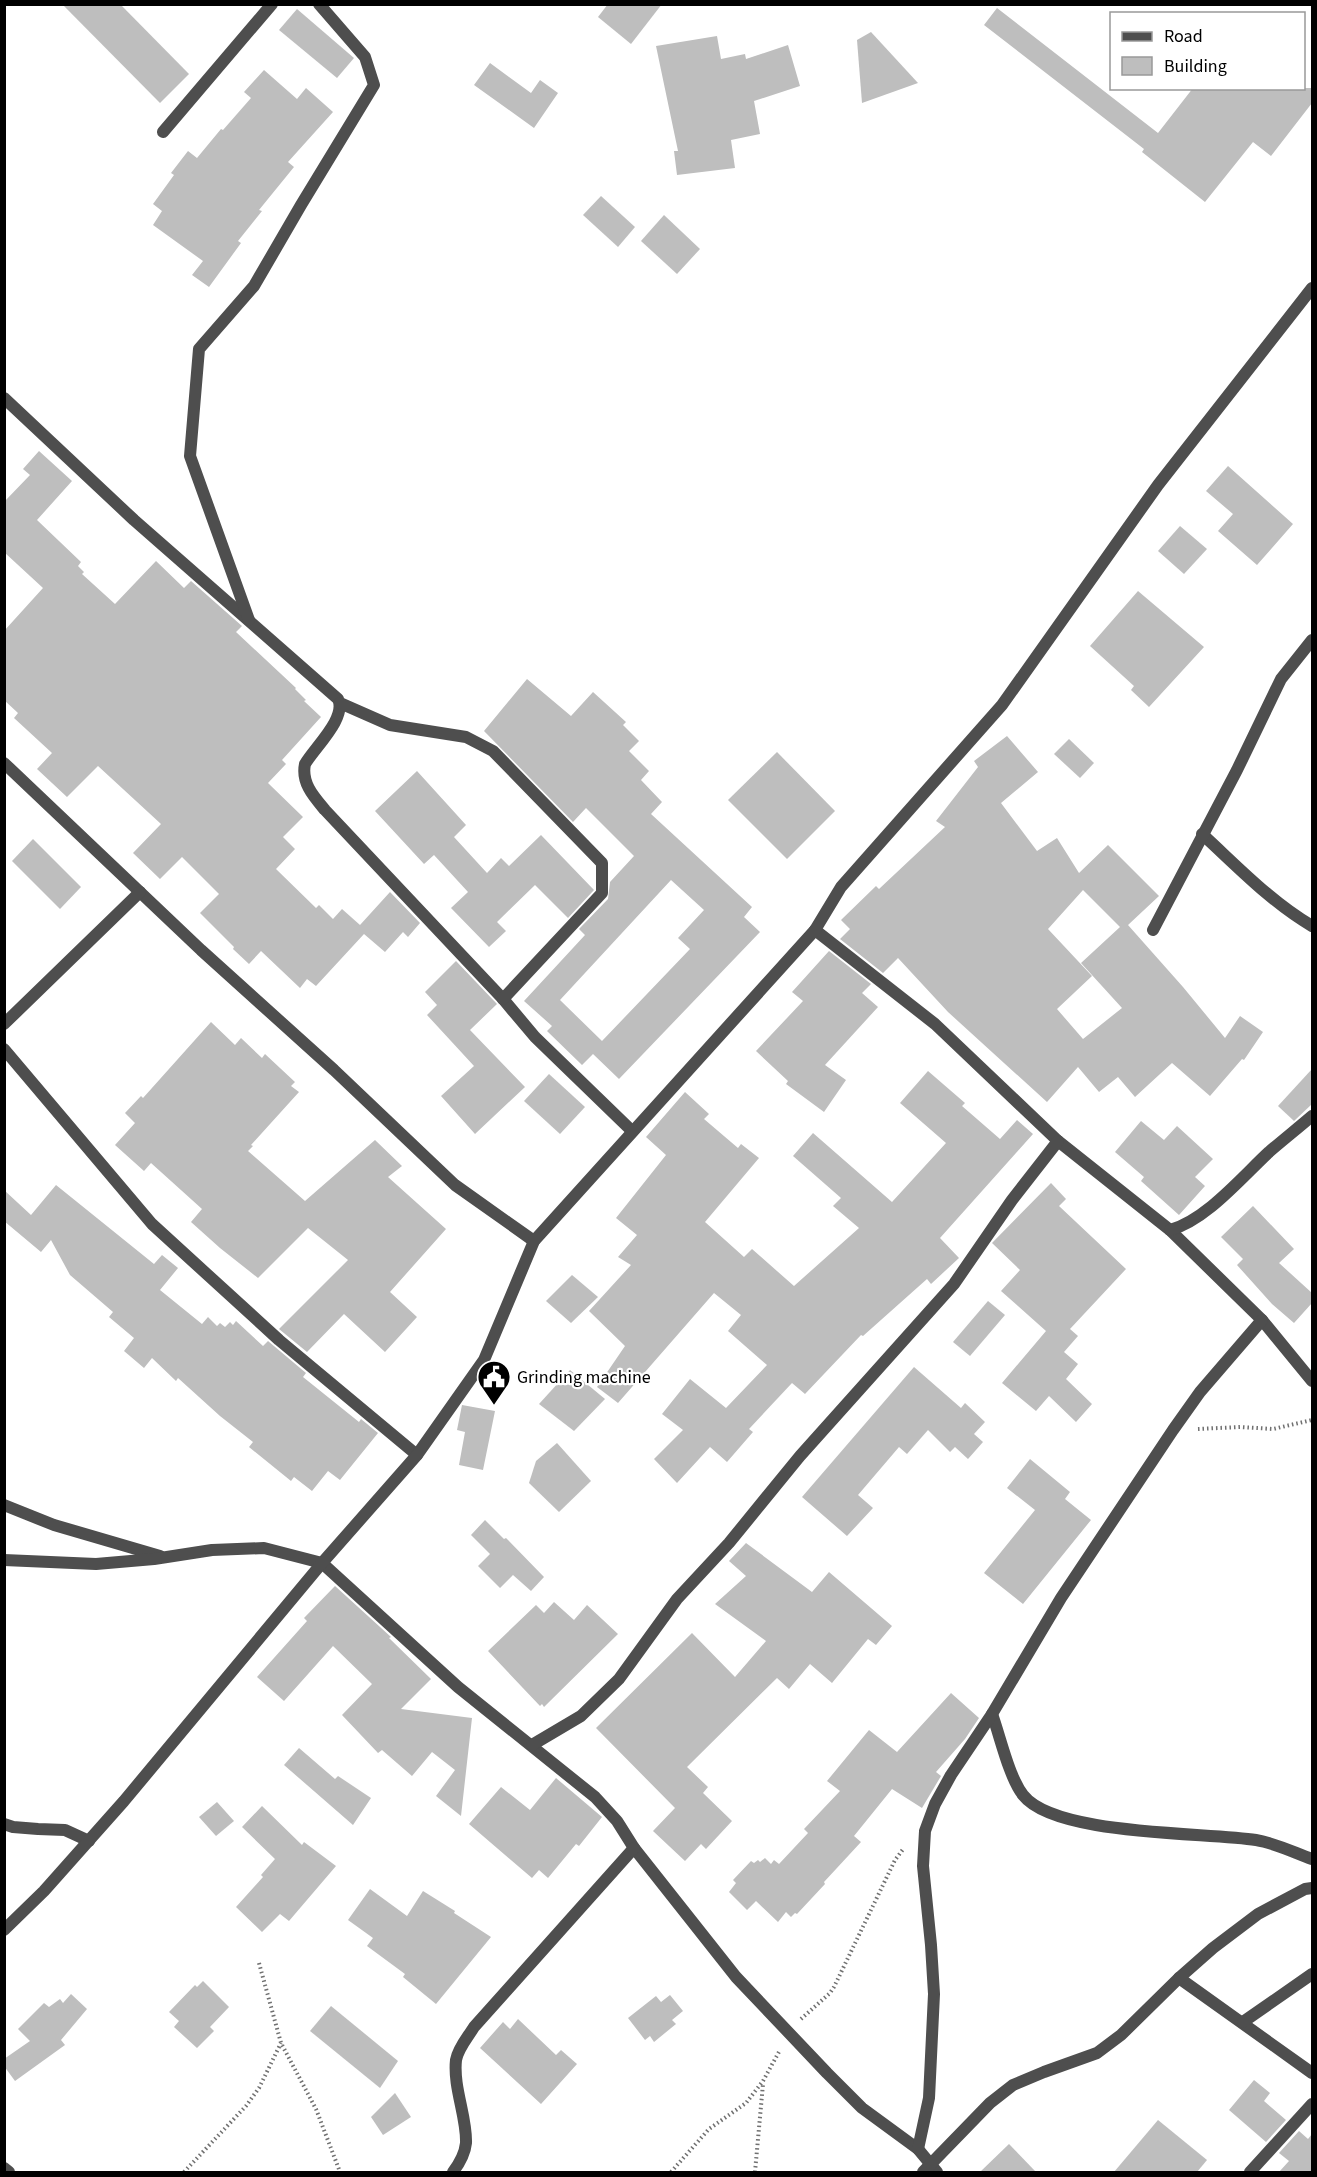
<svg xmlns="http://www.w3.org/2000/svg" width="1317" height="2177" viewBox="0 0 1317 2177" font-family="'Source Sans 3',sans-serif">
  <rect width="100%" height="100%" fill="#fff"/>
  <g fill="#bebebe" fill-rule="evenodd">
    <polygon points="62,4 120,4 189,74 160,103"/>
    <polygon points="608,4 662,4 631,44 598,17"/>
    <polygon points="997,8 1158,133 1193,88 1312,88 1312,103 1271,156 1253,142 1205,202 1142,152 1144,149 984,25"/>
    <polygon points="297,9 354,58 337,78 279,30"/>
    <polygon points="871,32 918,83 862,103 857,40"/>
    <polygon points="717,36 721,59 745,54 746,59 788,45 800,86 754,101 760,134 731,140 735,168 677,175 674,151 678,151 656,46"/>
    <polygon points="490,63 531,93 540,80 558,93 534,128 474,85"/>
    <polygon points="264,70 297,99 306,88 333,112 288,162 294,167 259,210 262,211 238,241 241,243 209,287 192,275 203,261 153,225 162,211 153,204 174,175 171,173 188,151 197,158 221,129 223,130 251,98 244,92"/>
    <polygon points="601,196 635,227 618,247 583,215"/>
    <polygon points="664,215 700,249 677,274 641,241"/>
    <polygon points="39,451 72,481 37,520 81,562 78,566 84,572 82,574 115,604 156,561 184,588 191,581 242,626 236,632 296,688 295,689 306,700 304,701 321,717 282,760 286,764 268,783 303,817 283,837 295,849 276,869 316,908 319,905 333,919 342,909 360,925 390,892 420,923 408,937 403,932 385,952 364,934 316,986 307,979 300,988 261,951 249,964 233,949 234,947 200,913 219,894 182,857 160,879 133,853 161,824 98,766 67,797 37,769 52,753 14,718 18,713 4,700 4,631 43,588 4,552 4,502 30,475 23,469"/>
    <polygon points="1228,466 1293,524 1257,565 1218,531 1233,514 1206,491"/>
    <polygon points="1180,526 1207,549 1184,574 1158,551"/>
    <polygon points="1138,591 1204,647 1149,707 1131,690 1134,686 1090,646"/>
    <path d="M527 679 571 716 593 692 626 722 623 725 639 741 629 751 649 771 641 780 662 802 651 814 752 907 744 917 760 932 619 1079 593 1054 582 1065 547 1031 552 1026 524 1001 585 935 579 929 608 899 610 882 634 856 586 808 573 822 484 731ZM671 880 704 910 678 938 690 949 602 1041 560 1000Z"/>
    <path d="M1007 736 1038 772 1001 803 1037 851 1057 838 1079 873 1108 845 1159 896 1128 925 1183 987 1225 1038 1240 1016 1263 1032 1244 1060 1242 1059 1210 1096 1172 1063 1135 1097 1118 1077 1099 1092 1078 1067 1047 1102 948 1012 898 958 883 973 840 939 850 929 841 920 876 886 879 889 945 827 936 821 978 767 974 761ZM1083 890 1120 927 1081 963 1122 1008 1083 1039 1057 1009 1092 976 1048 929Z"/>
    <polygon points="1069,739 1094,763 1080,778 1054,754"/>
    <polygon points="777,752 835,811 787,859 728,800"/>
    <polygon points="417,771 466,825 454,837 487,873 501,858 509,866 541,835 594,890 568,918 535,885 497,922 506,931 489,947 451,908 468,892 434,855 424,864 375,811"/>
    <polygon points="33,839 81,887 60,909 12,861"/>
    <polygon points="829,951 871,984 862,993 878,1007 825,1065 846,1080 824,1112 786,1084 788,1081 756,1051 803,1001 792,992"/>
    <polygon points="456,961 497,1004 470,1030 525,1087 475,1134 441,1096 474,1066 427,1015 437,1005 425,992"/>
    <polygon points="211,1022 235,1045 241,1038 262,1058 265,1054 295,1082 291,1086 299,1092 251,1145 253,1146 248,1151 305,1201 375,1140 402,1166 388,1177 446,1229 390,1292 417,1317 385,1352 344,1314 307,1352 279,1329 348,1260 308,1228 258,1278 220,1248 191,1222 202,1209 151,1163 144,1171 115,1145 135,1123 125,1113 141,1096 143,1098"/>
    <polygon points="1312,1069 1312,1104 1294,1121 1278,1106"/>
    <polygon points="928,1071 965,1103 962,1106 1000,1139 1017,1120 1033,1134 940,1238 959,1258 931,1284 927,1279 863,1336 861,1335 805,1394 792,1383 749,1429 753,1432 727,1462 710,1447 677,1483 654,1459 683,1430 662,1414 690,1379 726,1408 767,1365 728,1331 741,1315 714,1293 618,1403 597,1387 625,1346 589,1311 631,1265 618,1257 637,1235 616,1218 666,1155 646,1137 685,1092 709,1114 704,1119 738,1148 741,1144 759,1158 705,1222 744,1257 752,1249 794,1286 859,1228 833,1206 841,1198 793,1156 813,1133 892,1202 946,1143 900,1103"/>
    <polygon points="549,1074 585,1107 560,1134 524,1101"/>
    <polygon points="1141,1121 1164,1140 1177,1126 1213,1159 1195,1177 1205,1186 1179,1215 1141,1181 1144,1177 1115,1152"/>
    <polygon points="1051,1183 1066,1199 1059,1206 1126,1269 1070,1329 1078,1336 1064,1352 1078,1364 1066,1379 1092,1404 1076,1422 1049,1396 1036,1411 1002,1383 1046,1331 1001,1291 1020,1270 992,1243"/>
    <polygon points="56,1185 154,1264 162,1255 178,1268 160,1290 202,1324 208,1317 217,1326 220,1323 225,1327 230,1322 233,1325 236,1321 263,1346 268,1341 306,1373 303,1377 359,1422 361,1419 378,1433 340,1480 328,1471 312,1491 294,1477 291,1481 249,1447 253,1442 220,1416 178,1378 176,1381 152,1358 144,1368 124,1351 134,1338 109,1317 113,1312 70,1275 51,1240 41,1252 4,1221 4,1190 31,1215"/>
    <polygon points="1253,1206 1294,1249 1279,1263 1312,1293 1312,1303 1294,1323 1272,1304 1237,1265 1243,1259 1221,1237"/>
    <polygon points="572,1275 598,1297 571,1323 546,1301"/>
    <polygon points="988,1301 1005,1315 970,1356 953,1342"/>
    <polygon points="914,1367 961,1408 965,1403 985,1422 974,1434 983,1442 968,1459 955,1447 950,1452 928,1430 907,1454 899,1447 858,1495 873,1508 847,1536 802,1497"/>
    <polygon points="570,1370 605,1399 574,1431 539,1404"/>
    <polygon points="462,1405 495,1411 483,1470 459,1465 465,1432 457,1430"/>
    <polygon points="557,1443 591,1481 559,1512 529,1483 536,1461"/>
    <polygon points="1030,1459 1070,1492 1065,1499 1091,1520 1023,1604 984,1573 1035,1510 1007,1488"/>
    <polygon points="485,1520 504,1539 506,1538 544,1577 531,1591 513,1575 500,1588 478,1566 490,1554 471,1535"/>
    <polygon points="746,1543 812,1592 829,1572 892,1626 876,1645 868,1639 832,1683 810,1664 789,1689 777,1678 687,1767 708,1787 703,1793 732,1821 706,1849 701,1844 685,1861 653,1831 675,1808 596,1728 692,1633 735,1677 766,1641 715,1604 746,1576 729,1561"/>
    <polygon points="335,1586 391,1637 389,1638 431,1679 401,1709 472,1718 461,1816 436,1796 455,1770 432,1752 412,1776 382,1750 378,1753 342,1715 372,1684 333,1646 284,1701 257,1677 307,1621 304,1618"/>
    <polygon points="554,1602 574,1620 587,1605 618,1634 544,1707 542,1704 540,1706 488,1651 536,1605 544,1613"/>
    <polygon points="951,1693 979,1718 965,1739 936,1772 941,1776 922,1808 892,1789 854,1836 861,1842 824,1882 825,1884 797,1914 795,1913 791,1917 786,1912 778,1922 756,1901 747,1910 729,1892 736,1883 733,1880 751,1861 754,1863 758,1860 760,1862 765,1858 771,1864 774,1860 779,1864 808,1833 804,1829 840,1791 827,1781 869,1730 897,1752"/>
    <polygon points="299,1748 335,1779 338,1776 371,1798 353,1825 284,1765"/>
    <polygon points="556,1778 602,1817 579,1846 576,1844 548,1878 539,1870 532,1878 469,1824 501,1787 530,1810"/>
    <polygon points="217,1802 234,1821 216,1836 199,1817"/>
    <polygon points="262,1806 302,1845 304,1842 336,1866 289,1921 280,1914 262,1932 236,1907 263,1877 261,1875 275,1859 242,1827"/>
    <polygon points="370,1889 407,1916 423,1891 455,1911 454,1913 491,1937 436,2004 403,1977 405,1974 367,1946 373,1938 348,1920"/>
    <polygon points="203,1981 229,2007 210,2027 214,2031 197,2048 174,2027 179,2021 169,2012 195,1985 197,1987"/>
    <polygon points="71,1994 87,2009 61,2040 65,2045 15,2081 4,2066 4,2059 30,2041 18,2029 44,2003 49,2007 60,1999 63,2003"/>
    <polygon points="670,1995 683,2011 672,2020 676,2024 654,2042 650,2036 645,2040 628,2018 656,1996 661,2002"/>
    <polygon points="331,2006 398,2061 380,2088 310,2031"/>
    <polygon points="518,2019 556,2055 561,2050 577,2064 541,2104 480,2048 503,2022 510,2029"/>
    <polygon points="1254,2080 1270,2093 1264,2101 1286,2120 1266,2142 1229,2110"/>
    <polygon points="395,2093 411,2117 383,2135 371,2117"/>
    <polygon points="1158,2120 1207,2160 1197,2172 1114,2172"/>
    <polygon points="1299,2131 1308,2139 1312,2134 1312,2172 1279,2172 1289,2161 1279,2153"/>
    <polygon points="1009,2144 1036,2172 980,2172"/>
  </g>
  <g fill="none" stroke-linecap="round" stroke-linejoin="round">
    <g stroke="#707070" stroke-width="4" stroke-dasharray="1.5 3" stroke-linecap="butt">
      <polyline points="1198,1429 1240,1427 1273,1429 1312,1420"/>
      <polyline points="259,1963 281,2043 316,2109 340,2172"/>
      <polyline points="801,2019 830,1993 834,1987 895,1860 904,1848"/>
      <polyline points="184,2172 246,2106 259,2088 281,2043"/>
      <polyline points="671,2172 709,2129 746,2103 763,2081 780,2050"/>
      <polyline points="755,2172 763,2084"/>
    </g>
    <g stroke="#4e4e4e" stroke-width="12">
      <polyline points="163,132 272,4"/>
      <path d="M4 398 134 520 338 699C347 718 315 747 305 764 301 783 314 797 325 810L503 999 535 1037 632 1131"/>
      <polyline points="249,620 190,456 199,349 254,286 301,205 374,85 365,57 319,4"/>
      <polyline points="340,703 390,725 466,737 493,751 602,863 602,893 503,999"/>
      <polyline points="4,763 201,950 334,1070 455,1185 534,1241"/>
      <path d="M1202 834C1237 866 1271 902 1312 926"/>
      <polyline points="815,930 935,1024 1058,1141 1170,1230 1262,1320 1312,1381"/>
      <polyline points="1153,930 1237,770 1281,679 1312,640"/>
      <polyline points="4,1024 140,892"/>
      <polyline points="4,1049 152,1224 279,1340 417,1455"/>
      <path d="M1170 1230C1206 1220 1241 1178 1269 1152 1283 1140 1298 1128 1312 1116"/>
      <polyline points="4,1505 54,1525 160,1556"/>
      <polyline points="4,1560 96,1564 154,1559 212,1550 264,1548 322,1563 458,1687 595,1797 617,1821 634,1848 736,1977 827,2073 862,2108 918,2149 937,2172"/>
      <path d="M992 1714C1000 1736 1009 1777 1023 1795 1055 1836 1204 1832 1256 1840 1275 1843 1295 1853 1312 1859"/>
      <polyline points="532,1745 581,1716 619,1679 677,1599 729,1543 800,1456 954,1284 1012,1200 1058,1141"/>
      <polyline points="4,1824 13,1827 38,1829 65,1830 89,1841"/>
      <polyline points="4,1930 44,1891 124,1801 322,1563 417,1455 484,1360 534,1241 815,930 841,887 1002,705 1158,485 1312,288"/>
      <polyline points="1179,1978 1312,2073"/>
      <polyline points="1243,2022 1312,1974"/>
      <polyline points="918,2149 929,2098 934,1994 931,1945 923,1866 925,1831 935,1804 951,1775 992,1714 1061,1598 1173,1430 1200,1392 1262,1320"/>
      <polyline points="4,2168 9,2172"/>
      <path d="M453 2172C459 2164 465 2153 466 2143 467 2117 453 2088 456 2060 458 2048 468 2037 474 2027L634 1848"/>
      <polyline points="923,2172 990,2103 1013,2085 1044,2072 1097,2053 1121,2035 1179,1978 1213,1948 1258,1914 1305,1889 1312,1888"/>
      <polyline points="1250,2172 1312,2104"/>
    </g>
  </g>
  <defs>
    <g id="civic-pin" transform="scale(1.725)"><path d="M0 17L-7.5 6A9.5 9.5 0 1 1 7.5 6Z" fill="#000" stroke="#fff"/><path d="M-.6-6.5H3V-4.5H.6V-3L4-1V1h2V6H-6V1h2V-1L-.6-3ZM-1.2 2.5V6h2.4V2.5Z" fill="#fff"/></g>
  </defs>
  <g fill-rule="evenodd">
    <use href="#civic-pin" x="494" y="1377"/>
  </g>
  <g text-anchor="middle" stroke-width="4.5" stroke-linejoin="round" paint-order="stroke">
    <g font-size="18" fill="#000" stroke="#fff" text-anchor="start">
      <text x="517" y="1383">Grinding machine</text>
    </g>
  </g>
  <rect width="1317" height="2177" fill="none" stroke="#000000" stroke-width="12"/>
  <rect x="1110" y="12" width="195" height="78" fill="#ffffff" stroke="#999999" stroke-width="1.5"/>
  <rect x="1122" y="32" width="30" height="9" fill="#4e4e4e" stroke="#999999" stroke-width="1.5"/>
  <text x="1164" y="42" font-size="18" fill="#000000">Road</text>
  <rect x="1122" y="57" width="30" height="18" fill="#bebebe" stroke="#999999" stroke-width="1.5"/>
  <text x="1164" y="72" font-size="18" fill="#000000">Building</text>
</svg>
